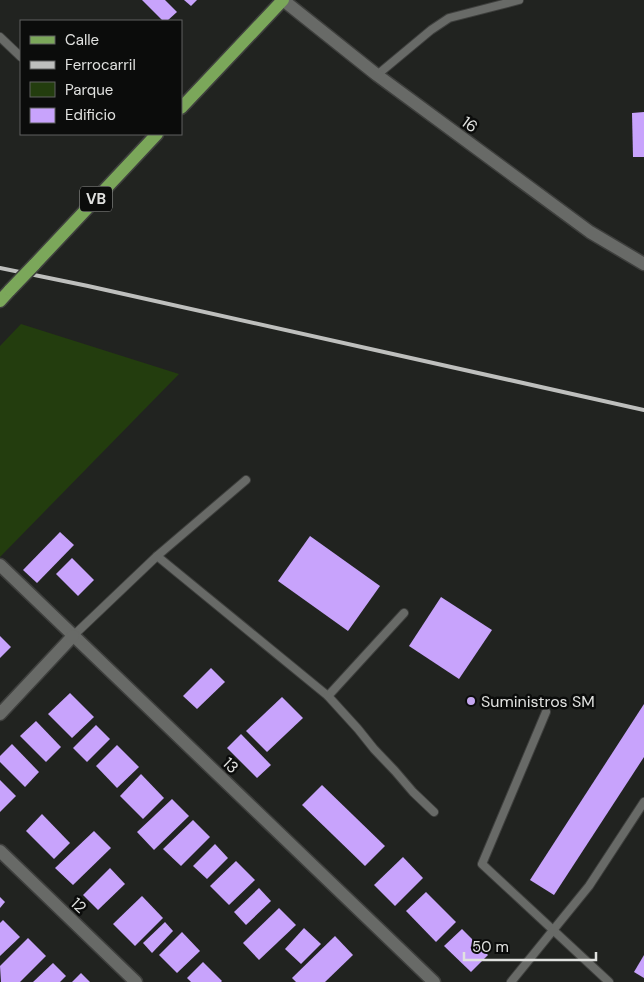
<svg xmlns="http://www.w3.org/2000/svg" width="644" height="982" viewBox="0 0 644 982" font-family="'DM Sans',sans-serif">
  <rect width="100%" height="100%" fill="#212320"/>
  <polygon fill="#233d0e" points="21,324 179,374 0,557 0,346"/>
  <g fill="#c8a3fc">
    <polygon points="142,0 165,0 177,12 167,21 163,21"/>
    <polygon points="184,0 197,0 191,6"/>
    <polygon points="644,112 644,157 633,157 632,113"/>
    <polygon points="60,532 74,545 37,583 23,570"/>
    <polygon points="310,536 380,586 348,631 278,581"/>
    <polygon points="72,558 94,580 78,596 56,574"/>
    <polygon points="441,597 492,630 459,679 409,646"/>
    <polygon points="0,636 11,647 0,658"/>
    <polygon points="211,668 225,682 197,709 183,696"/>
    <polygon points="70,693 94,717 72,738 48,714"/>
    <polygon points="282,697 303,718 267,752 246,731"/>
    <polygon points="644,704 644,757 554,895 530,880"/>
    <polygon points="36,721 61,747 46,762 20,736"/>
    <polygon points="96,725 110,739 87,762 73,748"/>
    <polygon points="241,734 271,765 257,778 227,748"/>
    <polygon points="12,744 39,772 25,787 0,762 0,756"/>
    <polygon points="117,745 139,767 117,788 96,766"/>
    <polygon points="141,774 164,798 143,819 120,796"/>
    <polygon points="0,780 16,796 0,812"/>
    <polygon points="322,785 385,846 365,866 302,805"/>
    <polygon points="172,799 189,816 154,850 137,832"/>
    <polygon points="42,814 70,843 54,859 26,831"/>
    <polygon points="193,820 210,837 181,866 163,849"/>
    <polygon points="94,831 111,848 73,885 55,868"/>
    <polygon points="215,844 228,858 207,879 193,866"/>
    <polygon points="403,857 423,878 395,906 374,885"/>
    <polygon points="236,861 255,880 229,905 210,886"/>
    <polygon points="110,868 125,884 98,910 83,895"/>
    <polygon points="259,888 271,901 246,925 234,912"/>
    <polygon points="426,892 456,922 436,942 406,911"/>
    <polygon points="142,896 163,918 135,946 113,924"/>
    <polygon points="0,897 5,902 0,908"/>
    <polygon points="279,908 296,925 259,960 243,943"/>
    <polygon points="3,920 20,937 0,956 0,923"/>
    <polygon points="165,922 173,931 152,953 143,943"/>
    <polygon points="304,928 321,944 301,964 285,949"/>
    <polygon points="462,929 488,955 471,972 444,946"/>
    <polygon points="182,932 200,951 177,973 159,955"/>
    <polygon points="335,936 353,955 325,982 296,982 292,978"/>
    <polygon points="28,938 46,956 20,982 1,982 0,966"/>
    <polygon points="644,955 644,978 634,972"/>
    <polygon points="203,962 222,981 221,982 191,982 187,978"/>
    <polygon points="53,963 66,976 60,982 33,982"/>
    <polygon points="81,973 90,982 72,982"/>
  </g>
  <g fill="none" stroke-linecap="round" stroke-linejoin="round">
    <g stroke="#3e3f3d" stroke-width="10">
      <g id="service">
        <polyline points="0,37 21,57"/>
        <polyline points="377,75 431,30 449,18 519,0"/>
        <polyline points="157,556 328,696 404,613"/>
        <polyline points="73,636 157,556 246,480"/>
        <polyline points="328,696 358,729 374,749 395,771 413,792 434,812"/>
        <polyline points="546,712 482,864 609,982"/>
        <polyline points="511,982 589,886 644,802"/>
      </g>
    </g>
    <g stroke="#3e3f3d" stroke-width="15">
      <g id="minor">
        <polyline points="283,0 377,75 590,232 644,264"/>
        <polyline points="0,565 434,982"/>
        <polyline points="0,714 73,636"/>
        <polyline points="0,851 136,982"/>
      </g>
    </g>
    <g stroke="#3e3f3d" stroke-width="15">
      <g id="primary">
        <polyline points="181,108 283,0"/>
        <polyline points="34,265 157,134"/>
        <polyline points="0,301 10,290"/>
      </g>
    </g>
    <use href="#service" stroke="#686a67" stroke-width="8"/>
    <use href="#minor" stroke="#686a67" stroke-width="12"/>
    <use href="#primary" stroke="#7ba75a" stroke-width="12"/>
    <polyline stroke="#bebfbd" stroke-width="4" points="0,268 88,286 644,410"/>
    <g stroke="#3e3f3d" stroke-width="15" stroke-linecap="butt">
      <polyline id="primary-bridge" points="10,290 34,265"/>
    </g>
    <use href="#primary-bridge" stroke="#7ba75a" stroke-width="12"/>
  </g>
  <circle fill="#c5a7f1" stroke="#0b0c0b" stroke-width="2" cx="471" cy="701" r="5"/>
  <g text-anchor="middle" stroke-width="5" stroke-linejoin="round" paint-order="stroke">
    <rect fill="#0b0c0b" stroke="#a0a19f" stroke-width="1" x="80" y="186.5" width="32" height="25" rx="4"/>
    <g font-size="15" font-weight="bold" fill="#e0e1df">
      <text x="96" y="204">VB</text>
    </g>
    <g font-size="16" fill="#e0e1df" stroke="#0b0c0b">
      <text transform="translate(470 124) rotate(36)" y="6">16</text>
      <text transform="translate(231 765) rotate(44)" y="6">13</text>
      <text transform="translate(79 905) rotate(44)" y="6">12</text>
    </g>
    <g font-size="16" fill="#e0e1df" stroke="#0b0c0b" text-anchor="start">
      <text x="481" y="707">Suministros SM</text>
    </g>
  </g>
  <rect x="20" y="20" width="162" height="115" fill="#0b0c0b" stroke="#606160"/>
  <rect x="30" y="36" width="25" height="8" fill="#7ba75a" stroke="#606160"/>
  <text x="65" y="45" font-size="15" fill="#e0e1df">Calle</text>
  <rect x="30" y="61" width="25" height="8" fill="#bebfbd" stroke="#606160"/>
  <text x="65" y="70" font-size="15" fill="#e0e1df">Ferrocarril</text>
  <rect x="30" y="82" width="25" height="15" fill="#233d0e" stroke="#606160"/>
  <text x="65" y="95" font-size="15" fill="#e0e1df">Parque</text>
  <rect x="30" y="108" width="25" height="15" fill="#c8a3fc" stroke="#606160"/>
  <text x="65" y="120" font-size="15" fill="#e0e1df">Edificio</text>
  <path d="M464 952v8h132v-8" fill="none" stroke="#e0e1df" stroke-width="2.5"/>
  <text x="472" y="952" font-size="15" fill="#e0e1df" stroke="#0b0c0b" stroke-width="4" paint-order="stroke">50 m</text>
</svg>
